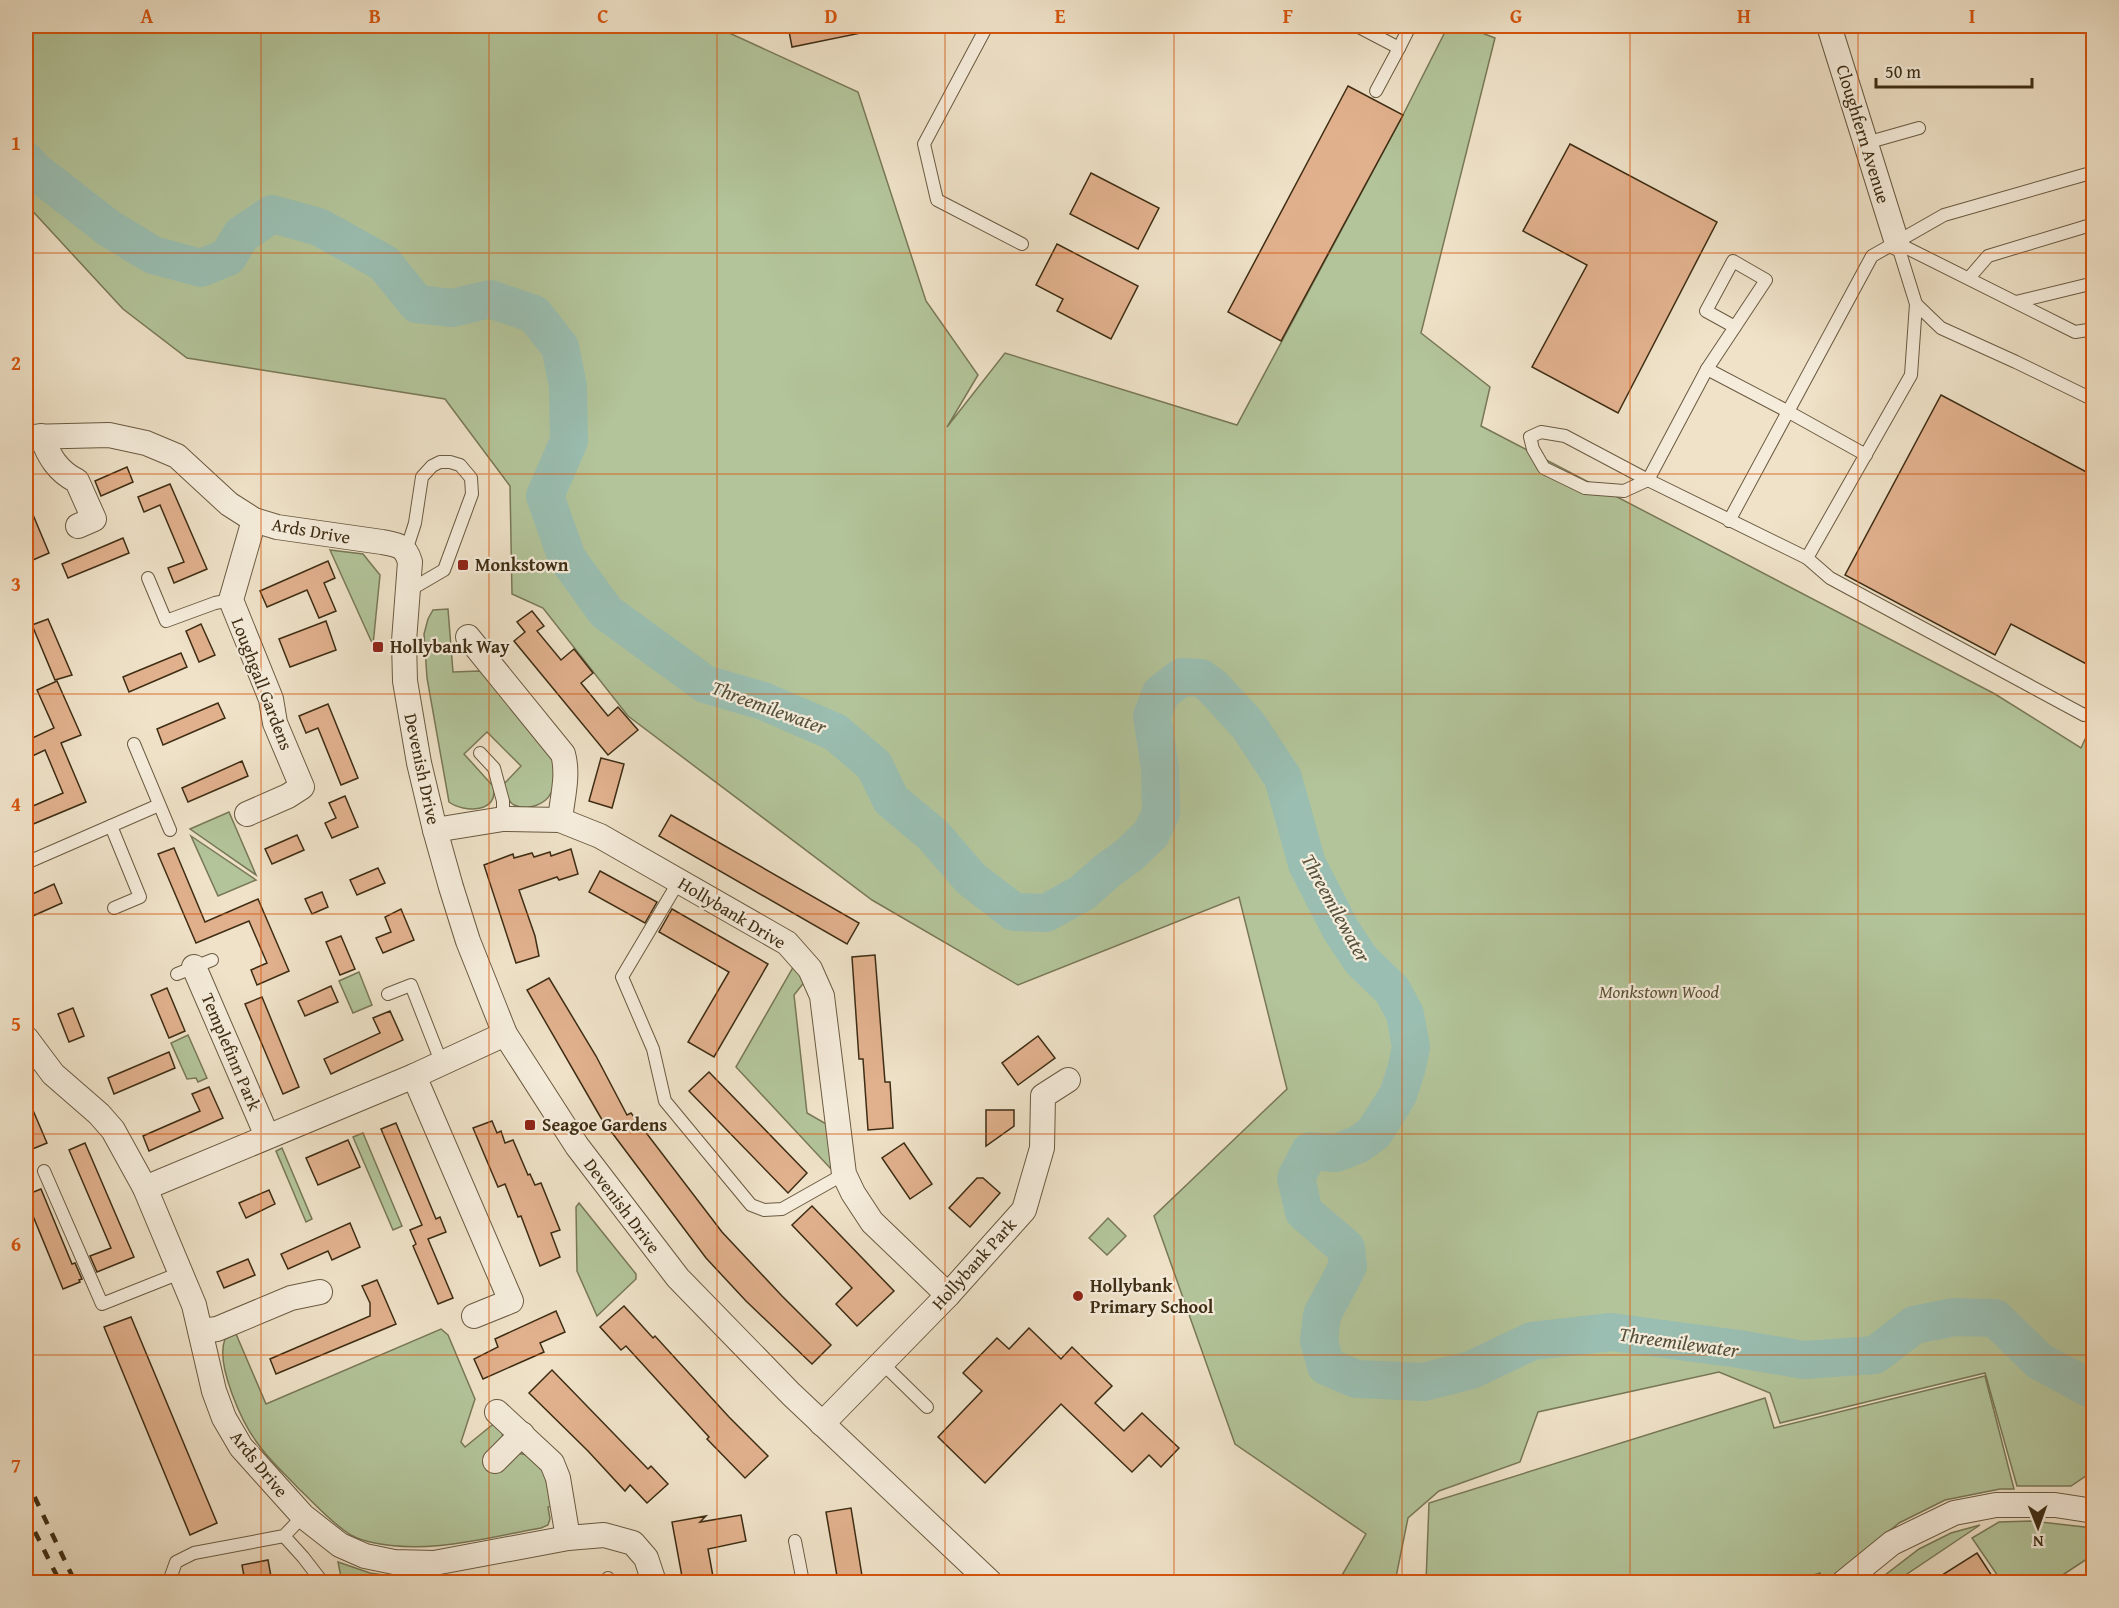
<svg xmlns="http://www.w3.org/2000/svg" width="2119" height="1608" viewBox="0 0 2119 1608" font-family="'Gentium Book Plus',serif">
  <rect width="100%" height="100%" fill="#efe2c8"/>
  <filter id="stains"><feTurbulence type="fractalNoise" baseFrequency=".00333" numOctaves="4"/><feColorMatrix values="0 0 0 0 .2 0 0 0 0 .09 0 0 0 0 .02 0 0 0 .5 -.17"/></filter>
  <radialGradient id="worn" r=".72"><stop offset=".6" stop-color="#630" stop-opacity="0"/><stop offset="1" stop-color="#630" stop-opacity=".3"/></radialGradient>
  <g fill="#b3c49a" stroke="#787857" stroke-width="1.5">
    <polygon points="26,26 714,26 858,92 926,301 978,375 947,427 1005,353 1237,425 1403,115 1448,26 1464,26 1495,38 1421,333 1490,387 1481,426 1995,694 2081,748 2093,722 2093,1471 2071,1486 2017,1486 1985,1373 1780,1423 1770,1393 1719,1372 1538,1412 1520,1462 1439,1491 1408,1518 1395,1582 1338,1582 1366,1534 1235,1444 1154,1216 1287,1089 1239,897 1018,985 872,900 628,716 543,608 512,594 510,486 445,399 187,358 123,309 26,204"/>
    <polygon points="330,550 363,554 380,575 373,645"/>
    <path d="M448 609 453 672 479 671 490 676 556 760C555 770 556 784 551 793 545 805 527 811 514 805 507 802 506 790 504 784L521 766 487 732 464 754 493 786C500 813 464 813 449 802L427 678 424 634 428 619 433 610Z"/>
    <polygon points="229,812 256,875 190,829"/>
    <polygon points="191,836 256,880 218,896"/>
    <polygon points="795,964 806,980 794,995 807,1113 828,1125 834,1162 831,1169 736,1067"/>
    <polygon points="359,972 372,1005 353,1013 339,981"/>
    <polygon points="188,1035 207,1078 198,1082 196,1078 187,1079 171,1043"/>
    <polygon points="363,1133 402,1226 393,1230 353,1137"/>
    <polygon points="282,1148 312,1219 306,1222 276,1151"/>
    <polygon points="579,1203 636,1274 636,1279 597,1316 577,1271 576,1207"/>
    <polygon points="1108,1218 1126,1236 1107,1255 1089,1238"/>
    <path d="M441 1329 448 1335 475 1399 461 1442 465 1447 497 1421 503 1429 502 1441 516 1453 528 1455 542 1467 554 1506 548 1507 550 1519 548 1525 541 1528C485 1538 426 1555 370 1542 362 1540 351 1536 345 1531 328 1519 313 1502 298 1488 285 1474 269 1460 258 1444 242 1423 215 1364 225 1339L236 1334 266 1404Z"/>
    <polygon points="1985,1376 2014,1489 2000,1489 1945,1500 1899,1523 1827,1582 1823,1582 1820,1573 1791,1582 1426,1582 1429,1503 1765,1398 1774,1428"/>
    <polygon points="2032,1521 2093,1528 2093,1555 2052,1582 2002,1582 1972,1538 1999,1522"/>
    <polygon points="1980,1525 1895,1582 1876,1582 1919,1549 1951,1533"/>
    <polygon points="338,1562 370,1573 390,1576 391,1580 373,1582 342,1582"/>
  </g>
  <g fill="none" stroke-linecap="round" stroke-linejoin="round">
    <polyline stroke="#9abeb1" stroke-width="38" points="26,161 35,171 110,229 153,255 201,268 228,257 241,235 272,214 319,227 384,263 417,304 452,308 490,299 534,314 560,347 568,386 569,441 545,496 567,558 606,612 705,684 763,701 835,732 874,765 891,800 933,835 971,879 1014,912 1046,913 1082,893 1107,871 1129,855 1151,834 1161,813 1160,768 1152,716 1161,693 1182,677 1201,678 1212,686 1248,725 1283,778 1307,864 1341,930 1361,960 1392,990 1405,1014 1411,1047 1407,1067 1398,1095 1374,1133 1359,1144 1336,1153 1310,1151 1296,1178 1304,1212 1346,1248 1348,1266 1322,1315 1319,1341 1326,1366 1356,1379 1424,1382 1471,1370 1532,1341 1611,1332 1739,1349 1804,1360 1875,1355 1914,1325 1954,1317 1995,1318 2039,1361 2091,1389 2094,1388"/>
  </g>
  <g fill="#e1b18d" stroke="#3e2d14" stroke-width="1.5">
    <polygon points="788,26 860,26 861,33 792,47"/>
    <polygon points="1348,86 1403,115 1281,341 1228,312"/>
    <polygon points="1570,144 1717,222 1618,413 1532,367 1587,265 1523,231"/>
    <polygon points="1091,173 1159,208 1138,249 1070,214"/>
    <polygon points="1057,244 1138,286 1111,339 1057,311 1063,299 1036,285"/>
    <polygon points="1941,395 2094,476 2094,668 2011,624 1995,655 1845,575"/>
    <polygon points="127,467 133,482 101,496 95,481"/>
    <polygon points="170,484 207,569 174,583 168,568 184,562 160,505 144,512 138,497"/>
    <polygon points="26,498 49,553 33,560 26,542"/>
    <polygon points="123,538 129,553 68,578 62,564"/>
    <polygon points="328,561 335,578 324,583 336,611 319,618 307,590 267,607 260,591"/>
    <polygon points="532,611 544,626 537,631 561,660 574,649 593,673 581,683 608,716 618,707 638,730 608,755 514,641 525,632 517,622"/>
    <polygon points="48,619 72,675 55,680 32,625"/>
    <polygon points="326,621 336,650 290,667 279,639"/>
    <polygon points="201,624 215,655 199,662 186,631"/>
    <polygon points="181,653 187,667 129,692 123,677"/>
    <polygon points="57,681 81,735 61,743 86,802 26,827 26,809 63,793 45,750 26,759 26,741 54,728 37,690"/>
    <polygon points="218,703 225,718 163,745 157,729"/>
    <polygon points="328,704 358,778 341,785 318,728 306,733 299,716"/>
    <polygon points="601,758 624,764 612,808 589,801"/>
    <polygon points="242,761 248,776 188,802 182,788"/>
    <polygon points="345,796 358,827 332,838 325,823 336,818 329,803"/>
    <polygon points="671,815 859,923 847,944 659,836"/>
    <polygon points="297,835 304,850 272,864 265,849"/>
    <polygon points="174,848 205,922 258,899 289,971 257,985 251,970 267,963 249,921 196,943 158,854"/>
    <polygon points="571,849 578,874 559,880 557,877 519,890 535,936 539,956 516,963 484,865 513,854 514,858 532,853 534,857 550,852 551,856"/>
    <polygon points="378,868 385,883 357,895 350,880"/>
    <polygon points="600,871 657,902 645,923 589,892"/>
    <polygon points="54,884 62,903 26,919 26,897"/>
    <polygon points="322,892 328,907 312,914 305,899"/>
    <polygon points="401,909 414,940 383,953 376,938 391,932 385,917"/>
    <polygon points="672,909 768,964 714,1057 688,1042 729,972 659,932"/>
    <polygon points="341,936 355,969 340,975 326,942"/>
    <polygon points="875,955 885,1082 890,1082 893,1128 868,1130 863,1059 859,1059 852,957"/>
    <polygon points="549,978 596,1056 627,1115 631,1113 722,1232 782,1296 831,1345 812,1364 746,1301 706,1258 601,1118 527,990"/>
    <polygon points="331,986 338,1002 305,1016 298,1001"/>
    <polygon points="167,988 185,1031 169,1038 151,995"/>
    <polygon points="262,997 299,1087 283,1094 245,1004"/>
    <polygon points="73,1008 84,1036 69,1042 58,1014"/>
    <polygon points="390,1011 403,1040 331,1074 324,1059 380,1033 373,1018"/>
    <polygon points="1038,1036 1055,1058 1018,1085 1002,1063"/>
    <polygon points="169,1052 175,1068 114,1094 108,1078"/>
    <polygon points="709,1072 807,1173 788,1193 689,1091"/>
    <polygon points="209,1087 223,1118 149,1151 143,1136 200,1111 192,1094"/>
    <polygon points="26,1094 47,1143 30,1150 26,1138"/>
    <polygon points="986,1110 1014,1110 1014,1126 986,1146"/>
    <polygon points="492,1121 497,1133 501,1131 505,1143 513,1140 528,1175 530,1174 535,1185 541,1183 560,1230 551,1233 560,1257 540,1266 521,1216 518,1217 505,1184 498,1187 473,1128"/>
    <polygon points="396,1123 436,1219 440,1217 446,1232 428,1239 453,1298 438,1304 413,1246 416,1244 410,1230 422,1225 381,1129"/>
    <polygon points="348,1140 360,1167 318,1185 306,1158"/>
    <polygon points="85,1143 134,1257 97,1272 90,1256 111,1248 69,1150"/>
    <polygon points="904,1143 932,1184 910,1199 882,1158"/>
    <polygon points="977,1178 983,1178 1000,1193 970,1227 949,1208"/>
    <polygon points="41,1189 72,1264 75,1263 82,1279 79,1280 80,1282 63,1289 26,1199 26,1195"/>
    <polygon points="269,1190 275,1204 246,1218 239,1203"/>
    <polygon points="812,1206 894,1291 857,1326 836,1304 852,1288 792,1225"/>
    <polygon points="350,1223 360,1247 332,1260 328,1251 288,1269 281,1254"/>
    <polygon points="248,1259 255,1275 224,1288 217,1272"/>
    <polygon points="377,1280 396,1324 276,1374 270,1359 370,1316 370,1303 362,1286"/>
    <polygon points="624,1306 653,1338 655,1336 729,1417 768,1456 745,1478 707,1439 709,1437 626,1346 621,1350 600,1327"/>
    <polygon points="556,1311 565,1332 540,1343 544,1352 483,1379 474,1359 498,1347 495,1339"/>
    <polygon points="131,1317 217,1523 190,1535 104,1327"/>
    <polygon points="1029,1328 1061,1359 1072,1347 1112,1386 1095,1403 1124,1431 1142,1413 1179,1448 1161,1467 1149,1455 1132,1472 1061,1404 985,1483 938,1437 982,1391 963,1373 997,1338 1009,1349"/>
    <polygon points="552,1370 648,1469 651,1466 668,1484 647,1503 630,1485 625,1491 588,1451 529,1393"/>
    <polygon points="851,1508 863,1582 838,1582 826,1512"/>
    <polygon points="741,1515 746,1541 708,1549 714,1582 683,1582 672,1522 706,1516 700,1522"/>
    <polygon points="1977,1553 1992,1576 1983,1582 1931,1582"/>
    <polygon points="268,1560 272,1582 245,1582 242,1565"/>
  </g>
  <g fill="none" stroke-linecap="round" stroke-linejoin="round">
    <g stroke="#6a5a41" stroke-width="14">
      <g id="service">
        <polyline points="987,26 924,144 937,200 1022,244"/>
        <polyline points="1357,26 1399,48 1410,26"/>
        <polyline points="1376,91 1399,48"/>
        <polyline points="1866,143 1919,128"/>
        <polyline points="1897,243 2075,332 2094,329"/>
        <polyline points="1969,278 1988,256 2094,224"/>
        <polyline points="2016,302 2094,283"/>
        <polyline points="1916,304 1941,328 2016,362 2094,400"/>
        <polyline points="1735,327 1706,311 1733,261 1766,280 1707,369 1648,480 1807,558 1911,375 1916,304 1897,243"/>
        <polyline points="1707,369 1787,411 1866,455"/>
        <polygon points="1541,432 1565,436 1648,480 1624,491 1585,488 1544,468 1533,449 1530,437"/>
        <polyline points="1729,521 1872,256 1944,215 2094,172"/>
        <polyline points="406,551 415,523 422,477 432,466 440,462 450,462 460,465 471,478 472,494 444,570 408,591"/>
        <polyline points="1807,558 1830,578 2084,715 2094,711"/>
        <polyline points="148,578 166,621 215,603 231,600"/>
        <polyline points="134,744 170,830"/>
        <polyline points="480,753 494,768 503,801 503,819"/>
        <polyline points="111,826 140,897 114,908"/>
        <polyline points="26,863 159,805"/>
        <polyline points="679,881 622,977 653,1049 665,1101 751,1205 764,1210 782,1209 844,1174"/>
        <polyline points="177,974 212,960"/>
        <polyline points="388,994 411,985 442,1064"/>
        <polyline points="44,1171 102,1304 180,1273"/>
        <polyline points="882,1363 927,1407"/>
        <polyline points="284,1536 303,1557 320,1579"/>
        <polyline points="795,1541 803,1582"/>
        <polyline points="608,1578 608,1582"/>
        <polyline points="172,1582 171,1576 176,1562 194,1553 284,1536 303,1516"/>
      </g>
    </g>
    <g stroke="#6a5a41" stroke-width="26">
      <g id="minor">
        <polyline points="1829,26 1897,243"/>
        <path d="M41 436C49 456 57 471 77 481L94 519 78 526"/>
        <path d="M26 437 109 435 146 443 177 456 229 504 254 520 277 527 382 542C398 545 405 545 410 562L404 641 405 681 419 763 435 830 451 887 468 941 505 1034 577 1146 678 1278 791 1394 990 1582"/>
        <path d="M468 637 563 754C569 775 562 799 560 820"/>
        <polyline points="247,814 288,796 302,787 275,723 271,699 231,600 254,520"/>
        <polyline points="435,830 503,819 560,820 600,836 787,943 810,969 822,996 844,1174 853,1193 872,1222 948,1295"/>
        <polyline points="194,967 267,1136"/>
        <polyline points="26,1038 53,1074 99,1114 113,1130 145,1188 194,1305 214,1391 224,1418 241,1447 303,1516 340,1545 365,1556 394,1562 434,1563 568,1538 604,1535 633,1543 646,1558 654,1582"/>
        <polyline points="414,1076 511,1301 474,1316"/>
        <polyline points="145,1188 414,1076 505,1034"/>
        <polyline points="201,1331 217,1329 291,1298 320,1292"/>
        <polyline points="497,1412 552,1463 558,1478 568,1538"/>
        <polyline points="822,1424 948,1295 1024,1210 1042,1148 1043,1096 1068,1080"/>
        <polyline points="495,1461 522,1434"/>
        <polyline points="1844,1582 1892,1543 1954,1513 1996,1505 2055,1505 2094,1511"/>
      </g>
    </g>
    <use href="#service" stroke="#f5ecdb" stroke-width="12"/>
    <use href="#minor" stroke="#f5ecdb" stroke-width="24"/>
    <g stroke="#3e2d14" stroke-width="4.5" stroke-dasharray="10 10" stroke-linecap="butt">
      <polyline points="26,1479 75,1582"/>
      <polyline points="26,1514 60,1582"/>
    </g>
  </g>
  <path fill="none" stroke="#d7550d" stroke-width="1.5" stroke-opacity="0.55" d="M261 26V1582M489 26V1582M717 26V1582M945 26V1582M1174 26V1582M1402 26V1582M1630 26V1582M1858 26V1582M26 253H2094M26 474H2094M26 694H2094M26 914H2094M26 1134H2094M26 1355H2094"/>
  <g fill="#8f2418" stroke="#f5ecdb" stroke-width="2">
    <rect x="457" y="559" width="12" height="12" rx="3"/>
    <rect x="372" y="641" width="12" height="12" rx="3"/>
    <rect x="524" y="1119" width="12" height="12" rx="3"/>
    <circle cx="1078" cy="1296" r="6"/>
  </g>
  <g text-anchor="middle" stroke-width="4.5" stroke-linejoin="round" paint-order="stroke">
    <g font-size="18" fill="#3e2d14" stroke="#f5ecdb">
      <text transform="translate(1863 134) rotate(73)" y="6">Cloughfern Avenue</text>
      <text transform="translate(311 531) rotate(10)" y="6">Ards Drive</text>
      <text transform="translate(262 684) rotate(69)" y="6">Loughgall Gardens</text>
      <text transform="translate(422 769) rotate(78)" y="6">Devenish Drive</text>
      <text transform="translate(732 913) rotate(31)" y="6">Hollybank Drive</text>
      <text transform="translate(231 1052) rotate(67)" y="6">Templefinn Park</text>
      <text transform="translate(622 1206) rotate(53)" y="6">Devenish Drive</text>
      <text transform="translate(974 1264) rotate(-48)" y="6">Hollybank Park</text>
      <text transform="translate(259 1464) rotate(51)" y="6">Ards Drive</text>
    </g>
    <g font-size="18" font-weight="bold" fill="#3e2d14" stroke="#f5ecdb" text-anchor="start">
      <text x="475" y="571">Monkstown</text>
      <text x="390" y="653">Hollybank Way</text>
      <text x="542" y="1131">Seagoe Gardens</text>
      <text x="1090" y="1292">Hollybank<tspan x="1090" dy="21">Primary School</tspan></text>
    </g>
    <g font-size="18" font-style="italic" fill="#5b5336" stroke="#f5ecdb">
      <text x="1659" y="998">Monkstown Wood</text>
    </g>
    <g font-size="20" font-style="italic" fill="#55513b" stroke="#f5ecdb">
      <text transform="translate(769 707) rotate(20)" y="7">Threemilewater</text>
      <text transform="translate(1336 908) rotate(61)" y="7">Threemilewater</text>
      <text transform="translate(1679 1342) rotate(8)" y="7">Threemilewater</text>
    </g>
  </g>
  <rect width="2119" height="1608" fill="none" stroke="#efe2c8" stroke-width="66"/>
  <g transform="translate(2038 1527) rotate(179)" stroke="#f5ecdb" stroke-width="4.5" paint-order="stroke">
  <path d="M0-4.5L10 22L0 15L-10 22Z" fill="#3e2d14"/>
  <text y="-9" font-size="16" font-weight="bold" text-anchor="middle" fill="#3e2d14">N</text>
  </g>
  <path d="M1876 78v9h156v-9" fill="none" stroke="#3e2d14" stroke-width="3"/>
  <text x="1885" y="78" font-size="18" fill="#3e2d14" stroke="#f5ecdb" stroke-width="4.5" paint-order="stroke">50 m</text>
  <rect x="33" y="33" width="2053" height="1542" fill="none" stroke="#d7550d" stroke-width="2"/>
  <g font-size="20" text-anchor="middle" font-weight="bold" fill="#d7550d">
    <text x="147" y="23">A</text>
    <text x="375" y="23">B</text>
    <text x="603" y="23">C</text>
    <text x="831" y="23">D</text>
    <text x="1060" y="23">E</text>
    <text x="1288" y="23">F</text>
    <text x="1516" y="23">G</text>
    <text x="1744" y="23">H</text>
    <text x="1972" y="23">I</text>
    <text x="16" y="150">1</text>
    <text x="16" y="370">2</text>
    <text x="16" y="591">3</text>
    <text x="16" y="811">4</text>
    <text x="16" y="1031">5</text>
    <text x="16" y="1251">6</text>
    <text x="16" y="1472">7</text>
  </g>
  <rect width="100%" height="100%" filter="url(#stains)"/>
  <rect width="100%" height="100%" fill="url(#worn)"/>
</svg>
